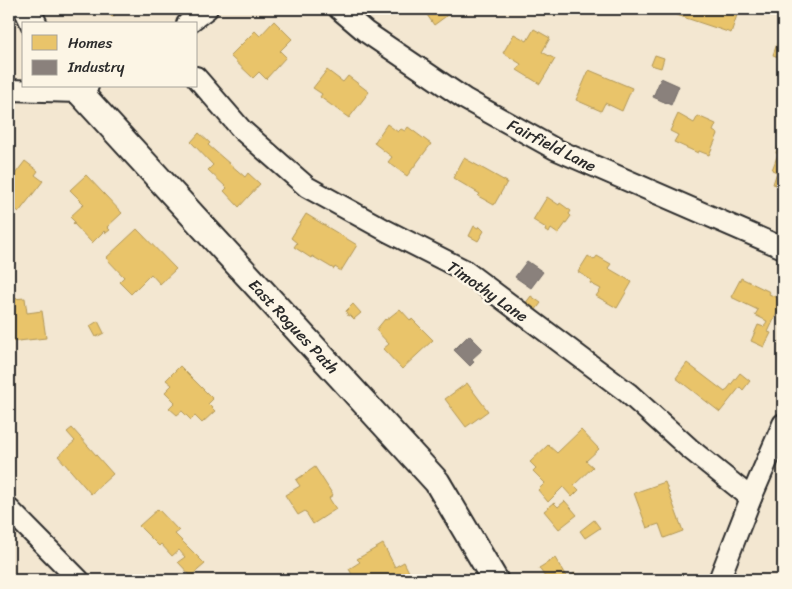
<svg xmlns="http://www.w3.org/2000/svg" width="792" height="589" viewBox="0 0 792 589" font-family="Sriracha,sans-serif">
  <rect width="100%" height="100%" fill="#f3e7d1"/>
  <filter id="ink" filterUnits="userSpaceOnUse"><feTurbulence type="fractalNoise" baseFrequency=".02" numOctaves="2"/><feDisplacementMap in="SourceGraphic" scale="10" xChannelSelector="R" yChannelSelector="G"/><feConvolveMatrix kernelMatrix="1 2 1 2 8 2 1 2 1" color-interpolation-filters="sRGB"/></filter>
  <g filter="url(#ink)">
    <g fill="#e9c46a" stroke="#b09657">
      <polygon points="106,9 122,9 112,17"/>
      <polygon points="423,9 456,9 434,25"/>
      <polygon points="680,9 739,9 731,33 677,15"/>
      <polygon points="274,21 292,39 280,51 286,57 266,79 259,72 253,78 230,56 255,31 260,36"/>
      <polygon points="783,27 783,59 773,55"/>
      <polygon points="534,29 550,38 542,52 555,59 540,84 517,70 521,64 503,53 514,34 527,41"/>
      <polygon points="655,55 664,58 661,68 651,65"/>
      <polygon points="327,70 343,82 348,76 369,92 349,118 320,97 322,94 313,88"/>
      <polygon points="589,70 632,88 622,111 605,103 601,111 576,100"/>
      <polygon points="678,114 694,123 698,116 716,124 713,131 718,134 709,155 699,151 698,153 674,142 678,135 670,131"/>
      <polygon points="387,124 398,132 401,129 405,131 408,127 431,144 407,176 388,162 392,157 374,143"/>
      <polygon points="199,133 210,143 208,145 245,177 248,173 260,184 239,207 224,191 227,188 208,170 213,165 191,142"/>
      <polygon points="781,139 783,140 783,187 773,184 777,172 772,170 778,154 776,153"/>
      <polygon points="464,158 507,182 494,205 478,196 480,194 453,178"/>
      <polygon points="25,161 38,171 35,175 43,181 19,212 9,204 11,202 9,200 9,182"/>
      <polygon points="86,175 122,213 107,227 110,230 106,233 104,231 92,243 73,223 75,222 70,217 84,204 70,190"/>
      <polygon points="547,197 559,205 560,203 571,211 569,214 571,216 558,234 551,229 549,233 545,231 546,228 533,220"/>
      <polygon points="306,214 357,245 341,271 335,267 334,269 312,256 311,258 294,247 297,243 291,238"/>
      <polygon points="474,226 478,228 479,226 484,231 478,241 469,236"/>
      <polygon points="137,229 176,269 160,284 151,274 131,294 119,282 124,277 106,258"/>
      <polygon points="588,256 594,260 597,256 611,264 608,268 632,282 617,308 596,296 601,289 590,283 591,280 578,272"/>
      <polygon points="741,278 770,292 769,294 783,300 768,332 771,333 764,347 751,341 758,325 764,327 767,321 755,315 758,310 731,297"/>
      <polygon points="531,296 541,303 535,311 525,304"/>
      <polygon points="25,298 27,313 42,311 46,338 9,342 9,305 12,299"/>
      <polygon points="353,304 361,313 354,319 350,315 348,316 346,311"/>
      <polygon points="400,309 411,321 412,319 433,340 402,369 383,349 389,344 376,330 385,319 386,320"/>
      <polygon points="98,321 104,333 96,337 90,326"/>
      <polygon points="687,363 725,392 740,373 750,381 743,390 740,387 720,412 676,378"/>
      <polygon points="180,366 213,399 208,404 215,411 202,423 195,416 191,420 182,411 177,415 169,408 175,402 165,392 172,385 166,380"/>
      <polygon points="467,383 488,411 466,427 445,399"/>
      <polygon points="72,428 113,474 91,494 58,456 75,441 67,432"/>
      <polygon points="581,430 599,449 586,461 593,467 574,485 579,490 572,497 563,487 548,502 538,490 545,483 533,471 536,468 530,462 548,445 557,453"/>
      <polygon points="315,467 333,495 329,498 336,509 313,524 305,511 298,515 285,495 300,486 296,480"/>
      <polygon points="665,482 683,531 664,538 659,524 647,528 634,493"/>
      <polygon points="565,501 577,515 559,529 544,511 554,503 558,507"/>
      <polygon points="158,509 179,531 175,534 205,564 191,576 178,562 185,557 179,550 172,556 161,544 159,546 139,526"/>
      <polygon points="594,520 600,528 585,538 580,531"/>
      <polygon points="383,544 395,567 404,562 413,580 389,580 386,575 378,580 355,580 349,569 360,562 357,559"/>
      <polygon points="555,558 567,578 575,573 579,580 547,580 539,568"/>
    </g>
    <g fill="#8a817c" stroke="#6e6764">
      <polygon points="661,78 679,86 671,105 653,97"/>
      <polygon points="527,261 543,272 531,288 515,277"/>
      <polygon points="469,335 483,349 472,359 474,362 470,366 454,350"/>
    </g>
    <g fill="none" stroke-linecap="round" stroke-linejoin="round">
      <g stroke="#2b2b2b" stroke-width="24">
        <g id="minor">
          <polyline points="339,9 366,32 465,99 555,149 783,248"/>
          <polyline points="187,24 207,9"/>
          <polyline points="196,77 242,130 307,187 387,231 464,270 628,393 689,448 751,498"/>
          <polyline points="9,90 78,92 88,86"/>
          <polyline points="9,509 79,580"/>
          <polyline points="719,580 751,498 783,424"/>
        </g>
      </g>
      <g stroke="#2b2b2b" stroke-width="29">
        <g id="tertiary">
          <polyline points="27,9 34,24"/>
          <polyline points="74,86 437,482 495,580"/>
        </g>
      </g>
      <use href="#minor" stroke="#fcf5e5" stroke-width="20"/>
      <use href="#tertiary" stroke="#fcf5e5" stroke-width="25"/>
    </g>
  </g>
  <g text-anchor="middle" stroke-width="5" stroke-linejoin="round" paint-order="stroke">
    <g font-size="16" fill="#2b2b2b" stroke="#fcf5e5">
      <text transform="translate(552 145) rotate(27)" y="6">Fairfield Lane</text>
      <text transform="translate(488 291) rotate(35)" y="6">Timothy Lane</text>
      <text transform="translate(294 326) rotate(47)" y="6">East Rogues Path</text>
    </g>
  </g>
  <rect width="792" height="589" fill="none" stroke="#fcf5e5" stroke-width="30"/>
  <rect x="15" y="15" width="762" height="559" fill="none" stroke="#2b2b2b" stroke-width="2" filter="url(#ink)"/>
  <rect x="22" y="22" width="175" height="65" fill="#fcf5e5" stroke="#a8a49b"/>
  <rect x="32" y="35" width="25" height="15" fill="#e9c46a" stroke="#a8a49b"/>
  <text x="68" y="48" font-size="15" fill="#2b2b2b">Homes</text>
  <rect x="32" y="60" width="25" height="15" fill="#8a817c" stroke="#a8a49b"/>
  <text x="68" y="72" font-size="15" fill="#2b2b2b">Industry</text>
</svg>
